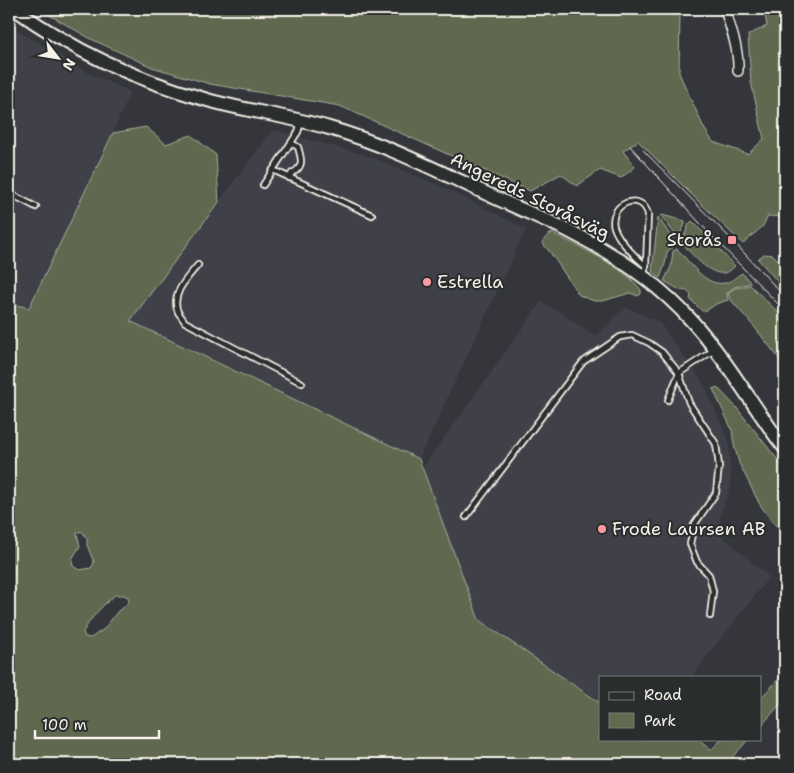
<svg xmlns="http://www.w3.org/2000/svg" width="794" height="773" viewBox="0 0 794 773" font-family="'Shantell Sans',sans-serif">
  <rect width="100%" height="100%" fill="#34363b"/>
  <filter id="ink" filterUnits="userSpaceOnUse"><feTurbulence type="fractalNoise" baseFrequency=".02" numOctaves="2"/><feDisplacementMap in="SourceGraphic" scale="10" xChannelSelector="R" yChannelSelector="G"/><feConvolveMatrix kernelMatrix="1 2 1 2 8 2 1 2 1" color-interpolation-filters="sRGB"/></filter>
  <g filter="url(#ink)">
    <g fill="#40414a">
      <polygon points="9,25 85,71 130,92 113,133 29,308 9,303"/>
      <polygon points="273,130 369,156 453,192 526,229 419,459 129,321"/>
      <polygon points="542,301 596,336 625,307 659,322 704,384 729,442 731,486 720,516 722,536 769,577 691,677 600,677 600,703 479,620 422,469"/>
    </g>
    <g fill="#61694f" stroke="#aaad9c" fill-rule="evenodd">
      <polygon points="39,9 678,9 680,13 679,73 704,128 713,142 748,154 764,139 751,82 748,35 767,26 764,9 785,9 785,217 768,216 763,226 743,244 690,193 638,141 623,151 635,167 621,178 600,170 577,186 561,174 530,191 340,106 210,84 152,67 91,39"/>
      <path d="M146 127 166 144 191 135 216 155 219 202 130 321 419 459 479 620 600 703V739H697L711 750 722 739H749L734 755 729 764H9V303L29 308 113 133ZM82 531 87 539V545L94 563 91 568 79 570 73 566 72 559 80 546 77 533ZM115 595H124L128 597 129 601 124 607 118 611 104 629 91 638 85 637 83 632C91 617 102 606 115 595Z"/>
      <polygon points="662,215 685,221 685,224 678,238 661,216"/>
      <polygon points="658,217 676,244 667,252 665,264 660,278 652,271"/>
      <path d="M692 221 735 266C732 269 729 272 724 273 710 276 690 253 682 242L689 224Z"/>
      <path d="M552 233C577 246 625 267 641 290V294L638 296 630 293 603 301H594L579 295 550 252 543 244V241L547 236Z"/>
      <path d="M677 249C690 261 706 290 728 282 733 280 737 276 742 273L751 283 734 287 727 293 728 300 716 304 706 311H702L690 299 691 295 687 291 680 290 664 281 671 267 673 251Z"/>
      <polygon points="764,254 773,255 785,266 785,290 758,259"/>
      <polygon points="750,285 785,319 785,366 756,329 730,299 728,293 735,288"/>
      <polygon points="717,387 736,407 785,469 784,528 777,526 772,522 759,503 739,463 734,445 732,430 713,389"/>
      <polygon points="785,672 785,699 760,727 760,699"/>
    </g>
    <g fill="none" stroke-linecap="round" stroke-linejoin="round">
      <g stroke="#f4f1e8" stroke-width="8">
        <g id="lane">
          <polyline points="273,170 372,215"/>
          <path d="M289 178 292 173C305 167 301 158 298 147L291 143"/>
          <polyline points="263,185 298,132 301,122"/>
          <polyline points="9,193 36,207"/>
          <path d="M198 265C188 277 170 294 178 312 180 315 183 319 185 322L302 383"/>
          <path d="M643 275 646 266 648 214C641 190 608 204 614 227 618 240 636 258 646 266"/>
          <polyline points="679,373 714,350"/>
          <polyline points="668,400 679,373"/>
          <polyline points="466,517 583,362 620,337 632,335 649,343 662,352 679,373 689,403 716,444 719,466 716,493 694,525 690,544 697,562 709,575 713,591 710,616"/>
        </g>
      </g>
      <g stroke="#f4f1e8" stroke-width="12">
        <path id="street" d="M725 9C731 30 739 49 738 71"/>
      </g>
      <g stroke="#f4f1e8" stroke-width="16">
        <path id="secondary" d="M15 9C72 50 137 80 204 99 245 111 288 116 329 128 382 143 432 168 481 191 510 205 540 217 569 231 613 253 657 283 690 319 717 348 739 383 761 415 769 426 776 438 785 448"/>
      </g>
      <use href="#lane" stroke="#2a2d2e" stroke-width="4.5"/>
      <use href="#street" stroke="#2a2d2e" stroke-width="9"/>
      <use href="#secondary" stroke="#2a2d2e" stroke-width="12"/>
      <g stroke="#f4f1e8" stroke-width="1">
        <polyline points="630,146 708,232 785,311"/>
        <polyline points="643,150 732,240 785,297"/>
      </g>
    </g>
  </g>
  <g fill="#ff9aa2" stroke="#2a2d2e" stroke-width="2">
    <rect x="727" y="235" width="10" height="10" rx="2.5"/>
    <circle cx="427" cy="282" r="5"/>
    <circle cx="602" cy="529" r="5"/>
  </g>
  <g text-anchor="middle" stroke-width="4" stroke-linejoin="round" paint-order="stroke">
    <g font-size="18" fill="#f4f1e8" stroke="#2a2d2e">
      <text transform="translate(530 196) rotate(26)" y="6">Angereds Storåsväg</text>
    </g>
    <g font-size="18" fill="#f4f1e8" stroke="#2a2d2e" text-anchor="start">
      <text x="722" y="246" text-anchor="end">Storås</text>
      <text x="437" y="288">Estrella</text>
      <text x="612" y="535">Frode Laursen AB</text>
    </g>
  </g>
  <rect width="794" height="773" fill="none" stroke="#2a2d2e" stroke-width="30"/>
  <rect x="15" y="15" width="764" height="743" fill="none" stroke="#f4f1e8" stroke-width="2" filter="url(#ink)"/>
  <rect x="599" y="676" width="162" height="65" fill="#2a2d2e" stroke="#7b7b78"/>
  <rect x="609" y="692" width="25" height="8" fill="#2a2d2e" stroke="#7b7b78"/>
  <text x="644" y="700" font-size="15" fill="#f4f1e8">Road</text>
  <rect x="609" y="713" width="25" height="15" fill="#61694f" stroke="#7b7b78"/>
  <text x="644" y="726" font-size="15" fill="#f4f1e8">Park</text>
  <g transform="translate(58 58) rotate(121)" stroke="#2a2d2e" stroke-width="4" paint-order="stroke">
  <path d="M0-4L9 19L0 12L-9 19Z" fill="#f4f1e8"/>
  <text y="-8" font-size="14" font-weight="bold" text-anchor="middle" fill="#f4f1e8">N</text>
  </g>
  <path d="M35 730v8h124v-8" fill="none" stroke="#f4f1e8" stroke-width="2.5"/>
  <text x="42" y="730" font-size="15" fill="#f4f1e8" stroke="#2a2d2e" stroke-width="4" paint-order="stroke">100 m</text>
</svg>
